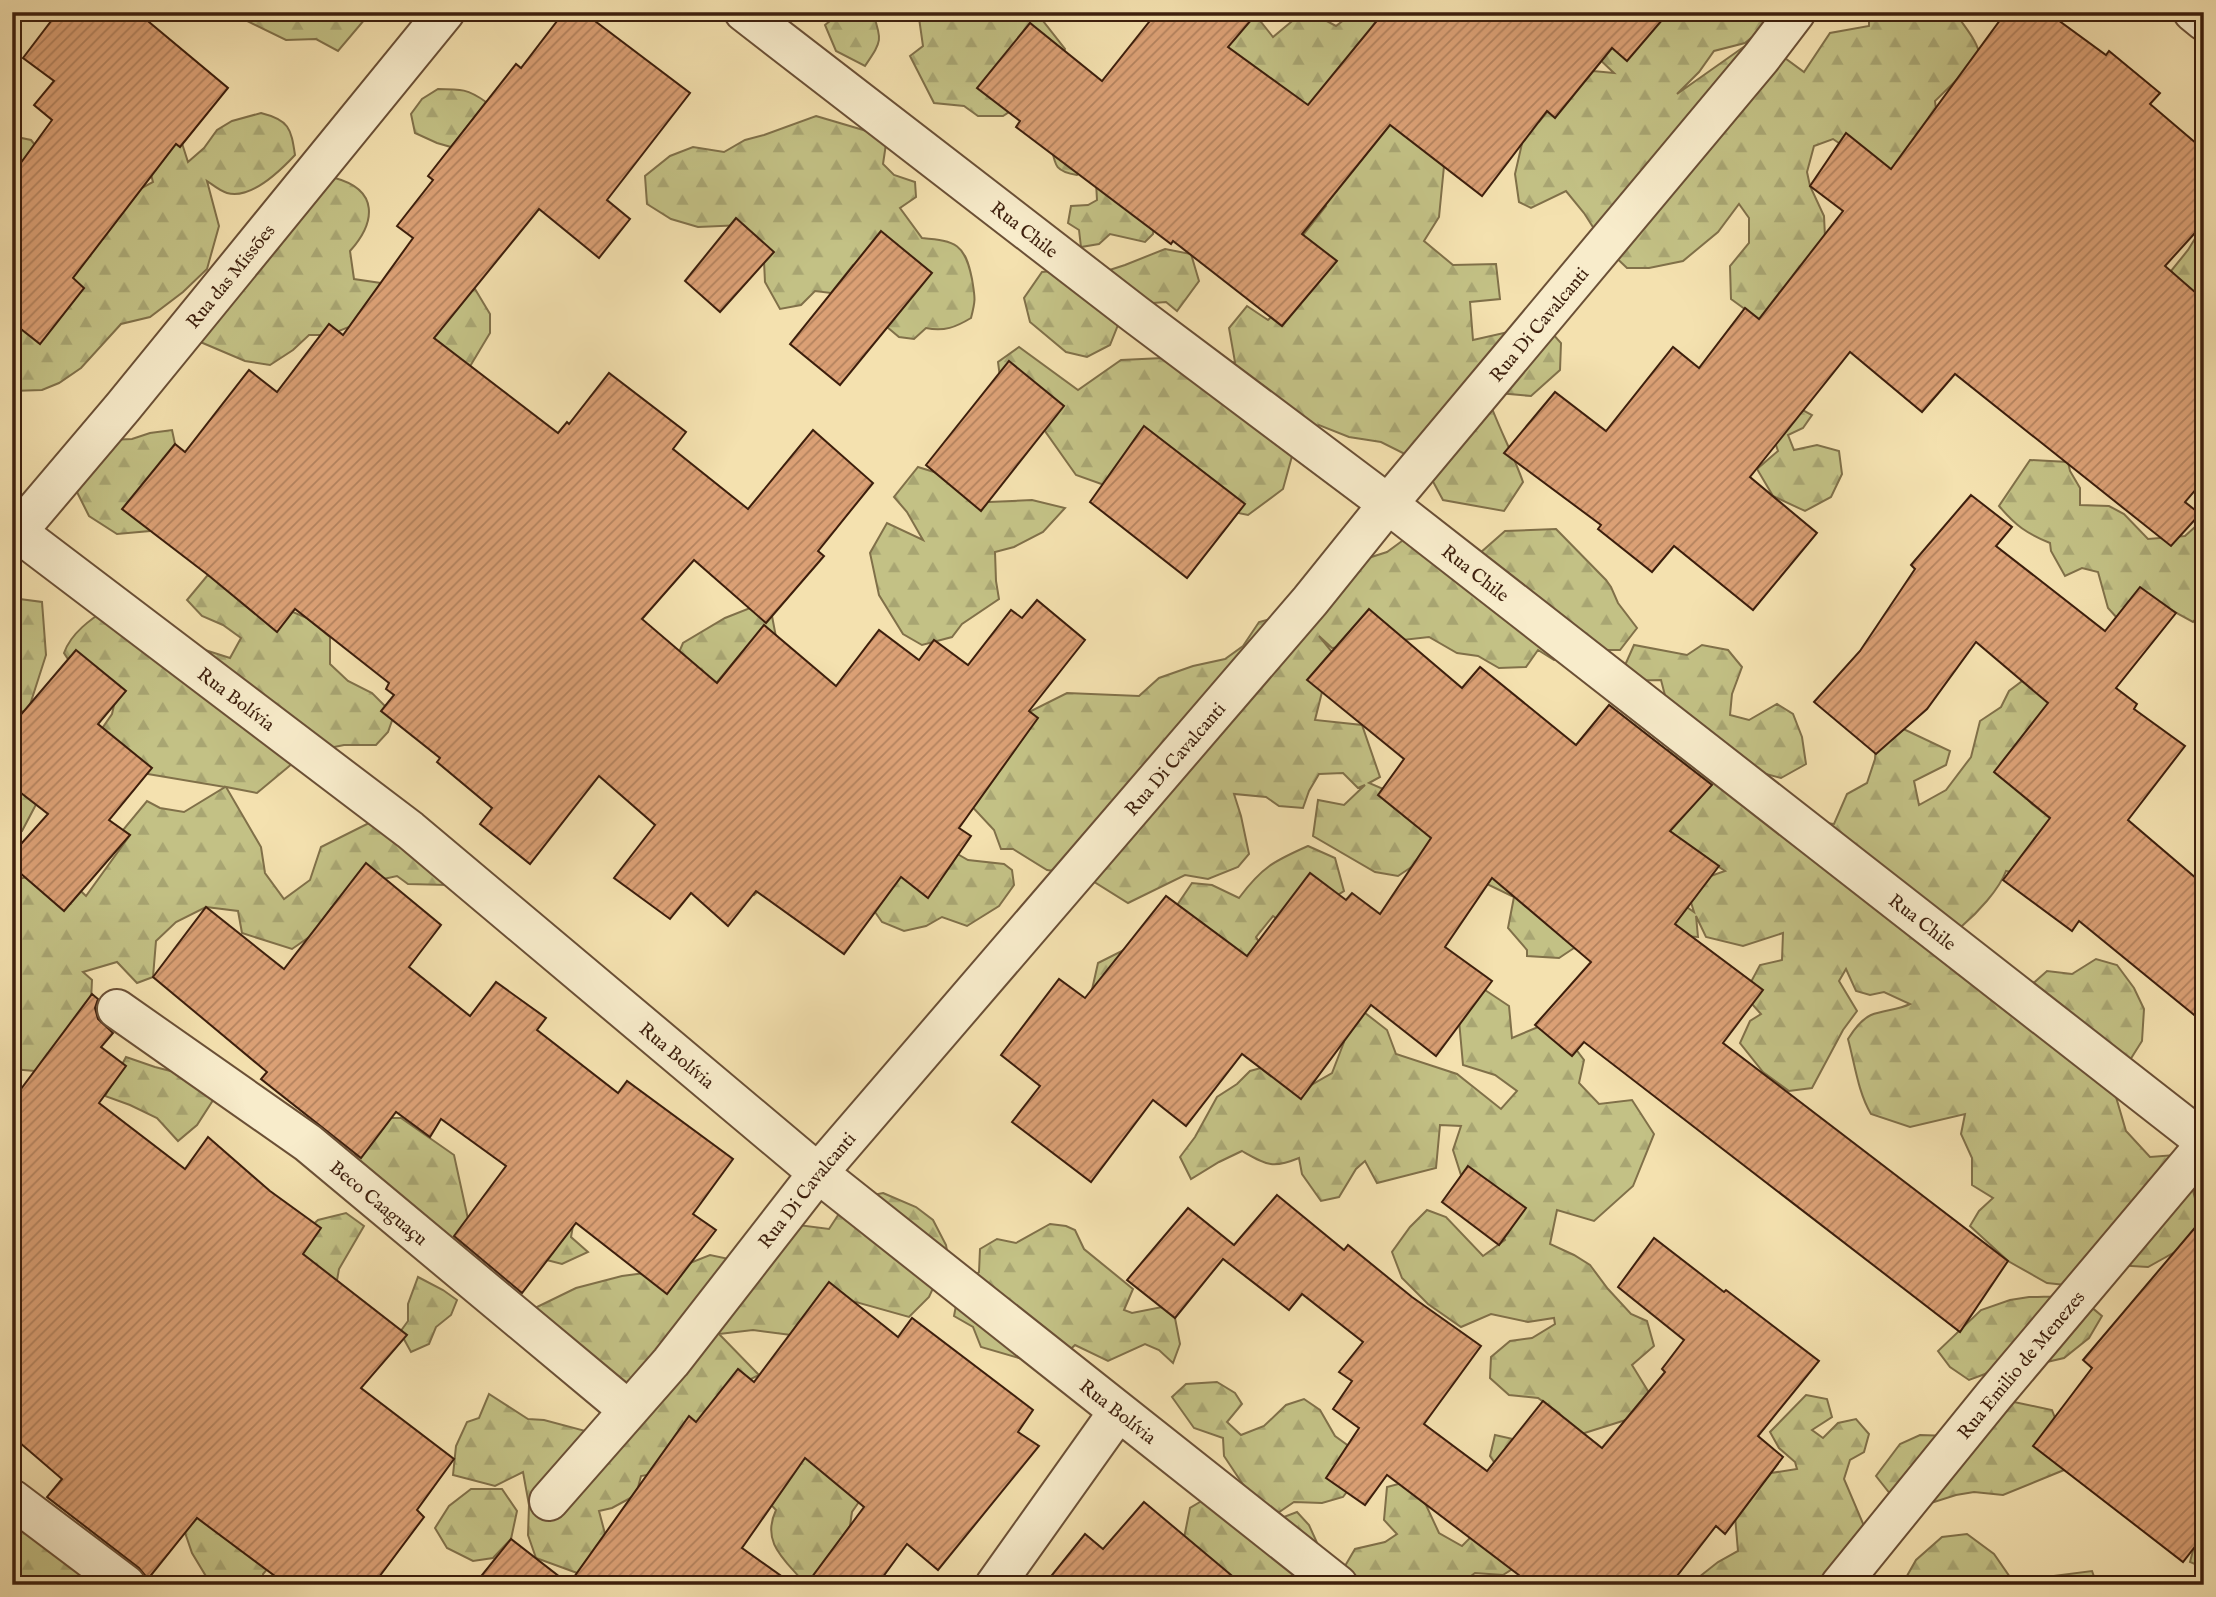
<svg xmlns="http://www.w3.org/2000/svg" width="2216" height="1597" viewBox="0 0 2216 1597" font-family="'IM FELL English',serif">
  <defs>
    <pattern id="forest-firs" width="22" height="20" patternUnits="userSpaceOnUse" patternTransform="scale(1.75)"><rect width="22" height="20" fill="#c3c185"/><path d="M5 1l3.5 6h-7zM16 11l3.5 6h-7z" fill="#a8a572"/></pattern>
    <pattern id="building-hatch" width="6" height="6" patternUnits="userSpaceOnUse" patternTransform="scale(1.75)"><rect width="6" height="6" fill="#dba075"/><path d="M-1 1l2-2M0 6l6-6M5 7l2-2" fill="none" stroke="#b3825e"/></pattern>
  </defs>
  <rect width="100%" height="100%" fill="#f4e1af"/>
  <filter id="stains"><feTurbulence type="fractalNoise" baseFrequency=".00286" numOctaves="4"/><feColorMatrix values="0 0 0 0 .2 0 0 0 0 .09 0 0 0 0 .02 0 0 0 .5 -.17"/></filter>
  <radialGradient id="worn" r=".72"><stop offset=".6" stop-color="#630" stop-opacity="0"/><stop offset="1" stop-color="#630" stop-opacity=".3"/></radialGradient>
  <g fill="url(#forest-firs)" stroke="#807049" stroke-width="2" fill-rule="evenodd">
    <polygon points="248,12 371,12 338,51 316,39 286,40 247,21"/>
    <path d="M833 12 873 14C883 41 881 42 865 66L836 51 825 25 836 16Z"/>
    <polygon points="924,12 1033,12 1043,21 1065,49 1055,75 1020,105 1003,116 978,116 964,106 934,103 910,56 923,46 919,18"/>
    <path d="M1303 12H1310L1336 26 1354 12H1417L1444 166 1439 217 1424 241 1453 265 1496 264 1500 299 1470 302 1473 340 1544 324 1561 343 1560 370 1531 396 1486 392C1496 423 1512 451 1523 482L1504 511 1443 500 1423 463 1381 442 1349 437 1319 425 1297 438 1283 489 1248 515 1107 486 1076 475 1042 427 1001 385 998 362 1019 347 1078 390 1121 360 1163 358 1202 364 1235 362 1229 328 1247 306 1268 320 1299 291V270L1304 234 1326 206 1307 179 1100 155 1077 175C1054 171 1055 165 1051 144L1246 13 1261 22 1273 37Z"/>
    <path d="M1643 12H1775L1774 19 1745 43 1714 51 1699 72 1677 94 1745 46 1778 53 1804 72 1830 33 1869 26V12H1924L1928 16 1959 18C1967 30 1978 42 1980 57L1935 101 1938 127 2015 223 1864 160 1833 139 1814 146 1807 172 1810 186 1824 216 1826 258 1764 323 1731 299 1730 266 1749 243V218L1739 204 1718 232 1683 261 1649 268H1627L1607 249 1584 213 1566 191 1531 208 1519 202 1515 174 1526 126 1539 122 1557 100 1593 71 1614 73 1594 54Z"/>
    <path d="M438 89C461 89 468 89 486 102L451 147 437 143 415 133 411 114 422 99Z"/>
    <path d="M261 113C289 120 291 128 295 155 281 170 251 200 227 193 220 191 213 185 207 181L219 226 207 269 183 292 150 317 121 324 81 368 59 383 42 390 12 391V329L45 314 12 205V136L31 140 48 161 142 188 153 182 149 167 180 137 188 162 204 148 217 130 232 121Z"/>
    <path d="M816 116 870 132 886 144 883 164 894 175 915 182 916 197 900 208 922 238C956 241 965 244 972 279 975 298 976 299 971 318 956 327 944 332 926 328L914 339 899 337 887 327 914 272 911 256 891 245 876 255 853 265 831 293 815 291 801 305 780 309 765 282 764 261 743 225 698 227 671 219 647 204 645 176 670 156 693 147 724 152 745 140 764 135Z"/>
    <path d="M335 178C379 190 376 222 350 251L354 279 381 283 354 325 329 335H309L293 350 270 365 245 361 198 341 316 185Z"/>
    <polygon points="1096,182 1154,225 1153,234 1145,242 1110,234 1099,244 1081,247 1079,230 1068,223 1071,206 1088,205 1097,200"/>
    <polygon points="2204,224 2204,307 2171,271 2188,250"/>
    <polygon points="1165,249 1191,254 1199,281 1177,311 1166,302 1126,305 1110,345 1087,357 1066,352 1030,322 1024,298 1042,272 1063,270 1088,277 1125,265"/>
    <polygon points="475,289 490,314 490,333 469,368 430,336 455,296"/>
    <polygon points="1795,406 1812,415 1803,428 1788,435 1794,450 1817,445 1839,451 1842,474 1831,497 1805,511 1773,496 1757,469 1778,451 1775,442"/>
    <polygon points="172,430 175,444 188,472 150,531 117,534 89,516 75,488 109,440 132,439 150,433"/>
    <path d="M2030 460 2068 462 2070 471 2080 488V505L2109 506 2124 514 2148 539 2185 536 2196 526H2204V610L2193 622 2164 606 2118 619 2108 608 2098 572 2082 568 2065 576 2051 551 2050 543C2026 533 2016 526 1999 506Z"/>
    <polygon points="918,467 934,472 975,497 989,502 1032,500 1065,508 1043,532 1014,547 995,552 996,581 999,599 962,624 952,637 922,645 903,634 879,595 870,553 887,523 923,540 907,512 894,497"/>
    <path d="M1556 529 1606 580 1611 587 1618 603 1637 628 1620 650H1593L1554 660 1538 650 1526 667 1499 668 1478 656 1457 653 1429 637 1332 648 1319 636 1332 652 1315 720 1362 725 1380 777 1369 783 1383 789 1673 778 1668 751 1684 717 1667 703 1661 680 1618 681 1634 645 1687 655 1702 645 1728 650 1742 667 1732 694 1730 715 1749 720 1777 704 1793 714 1802 737 1806 764 1781 778 1744 768 1818 822 1834 824 1847 794 1867 783 1875 759 1876 743 1895 725 1950 751 1946 765 1914 781 1919 805 1946 790 1971 757 1980 721 2001 707 2009 691 2034 672 2054 699 2011 781 2032 804 2050 818 2101 836 2085 886 2006 871C1999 890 1977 913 1962 926L1961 940 2029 987 2047 971 2072 974 2096 959 2117 965 2134 988 2144 1009 2142 1041 2125 1068 2116 1097 2126 1131 2150 1157 2188 1154 2192 1186 2201 1223 2182 1248 2148 1267 2115 1265 2084 1287 2047 1283 2008 1261 1970 1226 1979 1211 1993 1198 1972 1185V1158L1961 1134 1965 1114 1910 1127 1871 1114C1858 1092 1855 1065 1848 1039 1853 1031 1862 1019 1871 1015 1884 1010 1898 1010 1910 1004L1884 992 1870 995 1856 991 1846 969 1839 981 1857 1011 1843 1030 1812 1088 1789 1091 1763 1072 1740 1043 1750 1021 1761 1014 1744 995 1760 965 1782 960 1783 933 1743 946 1706 937 1696 916 1698 937 1683 936 1593 955 1574 948 1559 958 1527 956V950L1508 928 1514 897 1487 884 1416 864 1398 876 1375 872 1313 836 1318 800 1344 805 1365 785 1358 788 1343 773 1319 774 1309 791 1303 808 1279 806 1266 797 1234 794 1241 816 1249 854 1238 867 1208 879 1185 875 1128 903 1083 875 1047 870 1013 849H1001L994 830 964 798 1029 712 1067 693 1139 696 1159 678 1193 666 1225 659 1243 646 1259 622 1290 614 1311 629 1316 594 1362 560 1387 552 1406 538 1472 560 1505 531ZM1679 841 1725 871 1688 884 1690 899 1694 912 1675 899Z"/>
    <path d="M216 575 272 603 307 618 330 637V664L348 681 372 693 394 715 388 732 376 745H344L305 753 257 793 226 787 261 847 265 873 284 899 310 880 321 847 371 822 446 885 408 884 397 876 356 885 332 907 312 935 292 949 242 933 238 911 206 907 176 922 156 941 153 977 137 983 117 962 83 972 92 980 90 1023 47 1072 12 1069V984L20 981 12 976V880L34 876 68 879 86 896 130 835 123 830 147 801 160 808 184 812 225 787 136 772 85 753 112 714 116 696 79 676 64 653C71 633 91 619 108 608L205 650 230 658 241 638 223 625 202 616 187 600 207 576Z"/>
    <polygon points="12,598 42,602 46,655 28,711 12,712"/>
    <polygon points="750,608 772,616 776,637 742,652 713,687 677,657 683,643 725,618"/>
    <polygon points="12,785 41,795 22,831 12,837"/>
    <path d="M1308 846 1335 858 1344 891 1288 926 1273 916 1256 937 1269 959 1089 1003 1098 963 1138 943 1173 911 1192 883 1212 885 1239 898C1262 867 1274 861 1308 846Z"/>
    <polygon points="954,852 968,860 1004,864 1012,870 1014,885 999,906 967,926 942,917 926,926 904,931 882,922 866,899 779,872 754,895 732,866"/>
    <path d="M1485 990 1509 1006 1512 1038 1550 1022 1565 1035 1584 1060 1579 1083 1599 1104 1632 1100 1654 1134 1633 1186 1594 1221 1557 1210 1550 1244 1574 1255 1590 1265 1608 1289 1631 1314 1647 1321 1654 1346 1632 1365 1648 1391V1413L1575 1436 1559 1413 1538 1398 1509 1395 1490 1378 1491 1357 1510 1341 1532 1338 1555 1324 1554 1318 1528 1322 1491 1314 1461 1327 1428 1304 1402 1278 1392 1252 1410 1227 1427 1210 1446 1217 1483 1256 1505 1240 1480 1188 1461 1175 1453 1150 1461 1126 1440 1125 1436 1168 1377 1183 1365 1161 1356 1169 1339 1197 1321 1201 1302 1174 1299 1158C1272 1169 1267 1165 1242 1151L1219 1162 1191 1179 1180 1157 1195 1137 1217 1097 1237 1084 1250 1071 1272 1065 1311 1085 1332 1073 1344 1042 1318 1017 1338 992 1387 1030 1396 1054 1457 1074 1501 1109 1517 1091 1495 1075 1463 1065 1457 998Z"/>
    <polygon points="126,1057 155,1067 186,1075 217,1094 197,1125 178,1141 157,1118 130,1105 105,1096"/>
    <polygon points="376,1118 401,1118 454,1155 468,1219 472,1245 442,1249 353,1173 359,1160 340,1130"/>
    <polygon points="883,1193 916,1207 933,1220 946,1245 948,1256 929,1297 909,1317 856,1302 821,1331 799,1336 753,1330 719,1334 759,1375 721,1394 663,1472 641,1476 636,1495 612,1508 599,1511 608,1545 580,1574 536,1558 528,1535 529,1505 523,1472 495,1486 453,1475 456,1446 467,1422 479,1418 489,1394 528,1419 544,1420 585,1431 603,1414 535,1308 576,1288 622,1276 675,1269 710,1255 738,1261 783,1223 829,1229 848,1200"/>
    <polygon points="578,1197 571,1237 588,1252 562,1264 543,1259"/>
    <polygon points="346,1213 364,1226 339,1269 334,1297 289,1247 318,1220"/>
    <polygon points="1050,1224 1066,1226 1075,1230 1084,1249 1133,1289 1124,1310 1132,1313 1162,1307 1175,1318 1180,1344 1173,1363 1159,1350 1145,1344 1108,1361 1075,1345 1056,1363 1026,1360 981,1347 973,1327 954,1316 959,1290 979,1272 980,1249 997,1239 1016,1243"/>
    <polygon points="418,1277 443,1290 457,1300 451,1315 436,1327 429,1344 411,1352 400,1332 408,1321 408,1304"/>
    <path d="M2029 1297C2063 1297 2075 1292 2102 1316L2089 1338 2064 1358 2047 1362 1998 1364 1985 1374 1969 1380 1950 1367 1938 1351 1981 1310 2010 1300Z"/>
    <polygon points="1217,1382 1235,1393 1242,1404 1227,1422 1241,1435 1264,1426 1286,1405 1304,1399 1320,1410 1335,1436 1357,1452 1361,1473 1343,1497 1322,1503 1294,1502 1272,1517 1252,1498 1224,1456 1223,1438 1194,1428 1172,1397 1186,1384"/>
    <polygon points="1806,1395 1827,1399 1832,1417 1812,1430 1823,1438 1838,1423 1856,1419 1869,1434 1864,1452 1850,1460 1844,1479 1867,1533 1869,1579 1903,1583 1916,1560 1942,1537 1967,1534 1994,1554 2010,1577 2030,1579 2092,1571 2097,1585 1689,1585 1718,1562 1738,1551 1735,1516 1771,1473 1797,1469 1795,1462 1779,1448 1770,1432"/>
    <polygon points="2014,1402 2052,1410 2058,1426 2064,1470 2003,1495 1974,1492 1956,1495 1931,1503 1895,1500 1876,1476 1900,1444 1920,1435 1950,1436 1983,1409"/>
    <polygon points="1495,1435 1513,1439 1531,1557 1503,1575 1475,1573 1459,1585 1255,1585 1224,1574 1184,1538 1190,1508 1205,1499 1268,1523 1297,1512 1309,1525 1323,1556 1345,1566 1355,1549 1385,1542 1397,1534 1384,1520 1387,1487 1406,1482 1426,1505 1439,1533 1462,1546 1470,1538 1502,1474 1490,1456"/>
    <path d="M787 1446 815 1459 861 1499 852 1512 850 1526 814 1575 826 1585H806C787 1561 760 1544 776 1510L760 1493Z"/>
    <polygon points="471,1489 502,1489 517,1511 511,1539 493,1558 473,1561 447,1548 435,1528 449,1506"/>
    <polygon points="211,1497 278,1556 263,1574 263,1585 201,1585 207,1578 192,1553 180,1518"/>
    <polygon points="12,1512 120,1585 12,1585"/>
    <polygon points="2204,1529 2204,1568 2190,1562 2197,1535"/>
  </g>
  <g fill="url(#building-hatch)" stroke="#3d1f0d" stroke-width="2">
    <polygon points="58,12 137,12 228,88 180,147 176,144 73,278 84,288 40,344 12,322 12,175 52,120 34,105 54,81 23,58"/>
    <polygon points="564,12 583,12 690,93 607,200 630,219 599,258 539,209 434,338 558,433 567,422 569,424 609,373 686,432 673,449 748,509 813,430 873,483 818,551 824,556 766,623 694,560 642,619 717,683 764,625 836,686 879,630 919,660 934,640 968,665 1011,610 1022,618 1037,600 1085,640 1029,711 1038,718 959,828 971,836 928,898 901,877 844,954 756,891 728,926 691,893 670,919 614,878 655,825 599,776 530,864 480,824 492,808 437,762 440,758 381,711 394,695 386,689 389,683 295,609 277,632 208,575 122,509 175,444 185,452 249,370 277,392 329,324 343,335 413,238 397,226 433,180 428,176 516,64 521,68"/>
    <polygon points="1157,12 1258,12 1228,47 1308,105 1384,12 1669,12 1627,61 1612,48 1555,118 1547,111 1482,196 1390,125 1302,234 1337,261 1282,326 1173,241 1171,244 1016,127 1020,121 977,88 1030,23 1102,81"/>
    <polygon points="2006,12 2047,12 2106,55 2109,51 2160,93 2150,104 2204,150 2204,223 2165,266 2204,300 2204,480 2185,502 2200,514 2171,546 1955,374 1922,412 1850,352 1750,477 1817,533 1753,610 1674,546 1652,572 1598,529 1601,525 1504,453 1555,392 1606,431 1673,347 1699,368 1745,308 1759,319 1843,211 1810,186 1846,133 1891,169"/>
    <polygon points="736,218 774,252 720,312 685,281"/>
    <polygon points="881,231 932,273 840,385 790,344"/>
    <polygon points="1009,361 1064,406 981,511 926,465"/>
    <polygon points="1144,426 1245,504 1187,578 1090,502"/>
    <polygon points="1971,495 2012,527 1996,546 2105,631 2140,587 2176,613 2116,688 2137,704 2134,709 2185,746 2128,820 2204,885 2204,1023 2079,921 2072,931 2003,880 2050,818 1994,772 2048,703 1976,642 1927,709 1876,754 1814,702 1860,651 1915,569 1911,565"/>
    <polygon points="1369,609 1462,688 1480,667 1576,745 1609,705 1712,785 1670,831 1719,866 1675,924 1763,990 1723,1043 2008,1261 1960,1332 1584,1042 1572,1056 1535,1025 1591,962 1492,878 1445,947 1492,981 1436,1056 1371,1005 1301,1099 1242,1054 1186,1126 1153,1100 1091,1182 1012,1122 1040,1086 1001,1055 1059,979 1085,998 1166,896 1247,956 1310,873 1346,900 1352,893 1380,914 1431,838 1378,795 1404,759 1307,680"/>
    <polygon points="76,650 126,691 98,724 152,768 109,820 130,835 64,911 12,866 12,854 48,814 12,786 12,725"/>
    <polygon points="366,863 441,925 409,967 470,1016 496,982 546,1018 537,1030 618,1093 627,1081 733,1159 693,1214 716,1230 667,1294 576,1223 522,1293 454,1236 506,1166 441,1119 430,1137 396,1112 361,1158 261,1079 267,1072 153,977 206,907 284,969"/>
    <polygon points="92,994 98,999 95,1008 98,1019 113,1033 101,1047 126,1066 99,1103 185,1169 208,1137 270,1191 321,1228 303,1254 407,1335 361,1388 454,1459 417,1510 424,1517 373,1585 287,1585 197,1518 148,1579 139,1568 47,1497 62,1479 12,1436 12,1101"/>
    <polygon points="1468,1166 1526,1208 1499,1245 1442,1202"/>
    <polygon points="1277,1195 1344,1250 1348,1245 1412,1297 1481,1346 1424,1424 1487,1471 1543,1401 1602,1448 1665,1372 1662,1369 1684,1340 1618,1287 1654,1238 1724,1292 1726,1290 1819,1361 1758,1436 1783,1457 1725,1534 1716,1526 1670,1585 1532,1585 1387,1475 1365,1505 1326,1478 1359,1428 1333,1409 1352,1381 1339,1372 1363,1342 1302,1294 1289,1310 1223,1259 1175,1318 1127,1280 1188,1208 1234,1245"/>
    <polygon points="2204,1217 2204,1535 2183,1562 2033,1446 2092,1368 2083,1360"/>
    <polygon points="829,1282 898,1337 912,1318 1033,1410 1018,1432 1039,1446 938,1570 907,1544 877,1585 806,1585 864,1507 805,1458 742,1548 794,1585 474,1585 511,1539 569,1584 689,1416 696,1422 738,1369 754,1382"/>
    <polygon points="1144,1502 1243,1585 1044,1585 1085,1534 1103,1549"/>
  </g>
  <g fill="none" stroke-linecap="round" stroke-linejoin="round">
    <g stroke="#6b5036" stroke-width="42">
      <g id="street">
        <path id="s1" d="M744 12 1135 314 1388 504 2204 1141"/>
        <polyline points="2193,12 2204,21"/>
        <path id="s2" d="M12 528 410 830 818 1173 1338 1585"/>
        <path id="s3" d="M12 538 123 407 445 12"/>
        <path id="s4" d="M117 1009 308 1143 627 1409"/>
        <polyline points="12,1499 126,1585"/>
        <path id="s5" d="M549 1501 671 1362 818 1173 1310 601 1388 504 1761 58 1796 12"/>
        <polyline points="995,1585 1118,1412"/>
        <path id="s6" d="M1840 1585 1995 1394 2204 1146"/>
      </g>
    </g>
    <use href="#street" stroke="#f8eccb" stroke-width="38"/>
  </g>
  <g text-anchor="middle" stroke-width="5" stroke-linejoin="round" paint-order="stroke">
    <g font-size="19" fill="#3d1f0d" stroke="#f8eccb">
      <text dy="7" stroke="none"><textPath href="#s1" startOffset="355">Rua Chile</textPath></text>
      <text dy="7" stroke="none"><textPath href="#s3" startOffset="341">Rua das Missões</textPath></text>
      <text dy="7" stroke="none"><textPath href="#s5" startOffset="1538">Rua Di Cavalcanti</textPath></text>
      <text dy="7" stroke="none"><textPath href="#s1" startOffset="922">Rua Chile</textPath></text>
      <text dy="7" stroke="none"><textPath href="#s2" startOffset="282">Rua Bolívia</textPath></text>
      <text dy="7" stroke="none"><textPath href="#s5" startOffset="971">Rua Di Cavalcanti</textPath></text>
      <text dy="7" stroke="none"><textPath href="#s1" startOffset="1489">Rua Chile</textPath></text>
      <text dy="7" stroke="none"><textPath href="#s2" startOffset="849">Rua Bolívia</textPath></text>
      <text dy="7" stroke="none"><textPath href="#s5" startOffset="404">Rua Di Cavalcanti</textPath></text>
      <text dy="7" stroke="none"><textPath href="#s4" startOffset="326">Beco Caaguaçu</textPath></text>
      <text dy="7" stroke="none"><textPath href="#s6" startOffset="285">Rua Emilio de Menezes</textPath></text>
      <text dy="7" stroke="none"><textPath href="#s2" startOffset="1416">Rua Bolívia</textPath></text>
    </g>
  </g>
  <rect width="2216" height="1597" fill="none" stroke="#f4e1af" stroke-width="42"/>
  <rect x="14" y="14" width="2188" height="1569" fill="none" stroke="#3d1f0d" stroke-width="3.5"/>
  <rect x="21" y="21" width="2174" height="1555" fill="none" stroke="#3d1f0d" stroke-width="2"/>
  <rect width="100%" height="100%" filter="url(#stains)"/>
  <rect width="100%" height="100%" fill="url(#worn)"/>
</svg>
